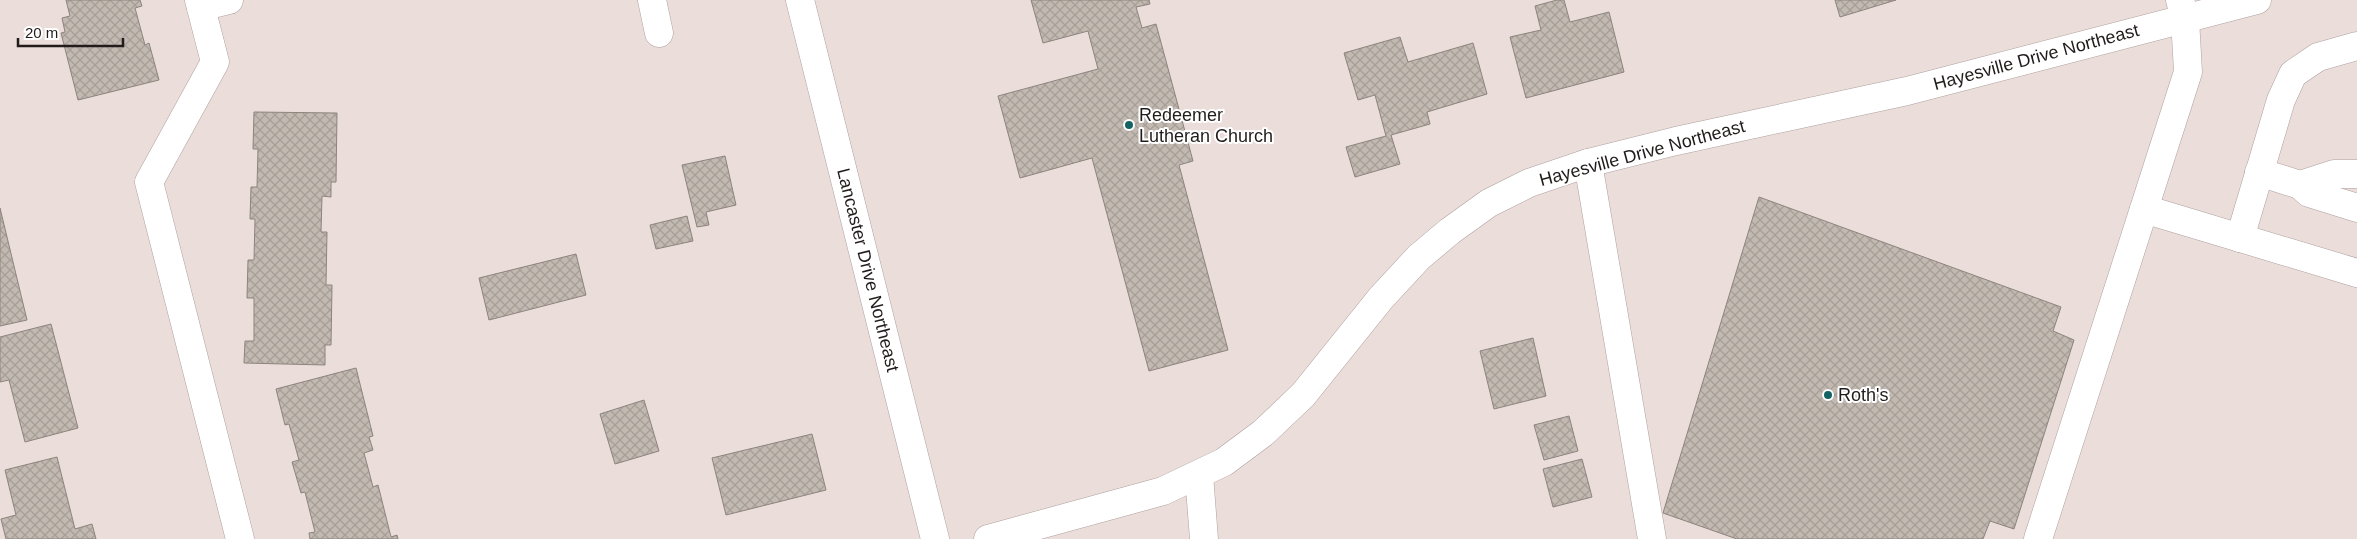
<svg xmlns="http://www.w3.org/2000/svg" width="2357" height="539" viewBox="0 0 2357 539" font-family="Arial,sans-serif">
  <defs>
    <pattern id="building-cross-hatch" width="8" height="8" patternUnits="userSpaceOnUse" patternTransform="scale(1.25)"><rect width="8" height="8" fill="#c2b9b1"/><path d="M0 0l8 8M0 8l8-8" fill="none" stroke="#a69e98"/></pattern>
  </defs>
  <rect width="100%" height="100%" fill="#ebddda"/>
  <g fill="url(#building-cross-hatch)" stroke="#8d847d">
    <polygon points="66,0 140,0 142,6 135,8 145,45 149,43 159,80 78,100 61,33 65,32 62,18 70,16"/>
    <polygon points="1031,0 1149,0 1150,4 1136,7 1142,28 1156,24 1193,161 1179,165 1228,350 1149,371 1092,158 1020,178 998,96 1098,69 1088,31 1043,43"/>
    <polygon points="1557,0 1564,0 1570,22 1609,12 1624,72 1526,98 1510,37 1541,30 1535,6"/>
    <polygon points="1835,0 1896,0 1840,17"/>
    <polygon points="1400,37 1408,62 1473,43 1487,94 1427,112 1430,124 1391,135 1400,164 1355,177 1346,147 1386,136 1375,95 1358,100 1344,53"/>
    <polygon points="254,112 337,113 336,182 331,182 331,197 322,196 321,232 327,232 326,285 332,285 331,345 325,345 325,365 244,363 245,341 254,341 254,298 247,298 248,260 254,260 255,219 250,219 251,187 257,187 258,149 253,149"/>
    <polygon points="725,156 736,205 706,212 709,225 697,227 682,165"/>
    <polygon points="1759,197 2061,307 2053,331 2074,340 2014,529 1990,521 1983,539 1737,539 1663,513"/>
    <polygon points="0,208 27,320 0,326"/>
    <polygon points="687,216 693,241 656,249 650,225"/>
    <polygon points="576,254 586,295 489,320 479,278"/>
    <polygon points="51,324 78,428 25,442 9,380 0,382 0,337"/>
    <polygon points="1533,338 1546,396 1494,409 1480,351"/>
    <polygon points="356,368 373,436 369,437 373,450 364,453 373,487 378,485 391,537 397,535 398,539 310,539 309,533 315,532 305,492 301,493 292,462 299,460 289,424 285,425 276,389"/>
    <polygon points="644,400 659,451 615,464 600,414"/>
    <polygon points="1569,416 1578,451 1544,460 1534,425"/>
    <polygon points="812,434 826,490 726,515 712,458"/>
    <polygon points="57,457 75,529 92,524 96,539 6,539 1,519 16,515 5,470"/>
    <polygon points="1582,459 1592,497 1553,507 1543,469"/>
  </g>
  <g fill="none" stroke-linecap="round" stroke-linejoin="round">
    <g stroke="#aea19f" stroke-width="29">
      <g id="minor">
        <polyline points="199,0 215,62 149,182 240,539"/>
        <polyline points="652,0 659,33"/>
        <polyline points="201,7 229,0"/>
        <polyline points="1588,163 1652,539"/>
        <polyline points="2259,172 2300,185 2309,193 2357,208"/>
        <polyline points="2300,185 2334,174 2357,174"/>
        <polyline points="2144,209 2357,273"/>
        <polyline points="2240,238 2281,100 2293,74 2318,57 2357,46"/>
        <polyline points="1199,475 1204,539"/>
        <polyline points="988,539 1163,491 1224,462 1263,433 1303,395 1381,298 1419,257 1450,231 1489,203 1529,183 1588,163 1676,141 1907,91 2257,0"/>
        <polyline points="2038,539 2188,72 2185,19 2180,0"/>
      </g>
    </g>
    <g stroke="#aea19f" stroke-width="29">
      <polyline id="major" points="800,0 935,539"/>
    </g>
    <use href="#minor" stroke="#fff" stroke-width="28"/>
    <use href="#major" stroke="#fff" stroke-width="28"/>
  </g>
  <g fill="#146364" stroke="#fff" stroke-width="2">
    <circle cx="1129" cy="125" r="5"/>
    <circle cx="1828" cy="395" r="5"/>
  </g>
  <g text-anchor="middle" stroke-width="4" stroke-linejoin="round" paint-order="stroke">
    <g font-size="18" fill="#211c1b" stroke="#fff">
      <text transform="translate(2036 57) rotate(-15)" y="6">Hayesville Drive Northeast</text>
      <text transform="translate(1642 153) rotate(-15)" y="6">Hayesville Drive Northeast</text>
      <text transform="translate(868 270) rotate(76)" y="6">Lancaster Drive Northeast</text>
    </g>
    <g font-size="18" fill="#211c1b" stroke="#fff" text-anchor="start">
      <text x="1139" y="121">Redeemer<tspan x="1139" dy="21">Lutheran Church</tspan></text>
      <text x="1838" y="401">Roth's</text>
    </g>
  </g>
  <path d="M18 38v8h105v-8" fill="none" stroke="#211c1b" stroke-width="2.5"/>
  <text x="25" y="38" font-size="15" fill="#211c1b" stroke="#ffffff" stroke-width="4" paint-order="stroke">20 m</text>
</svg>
